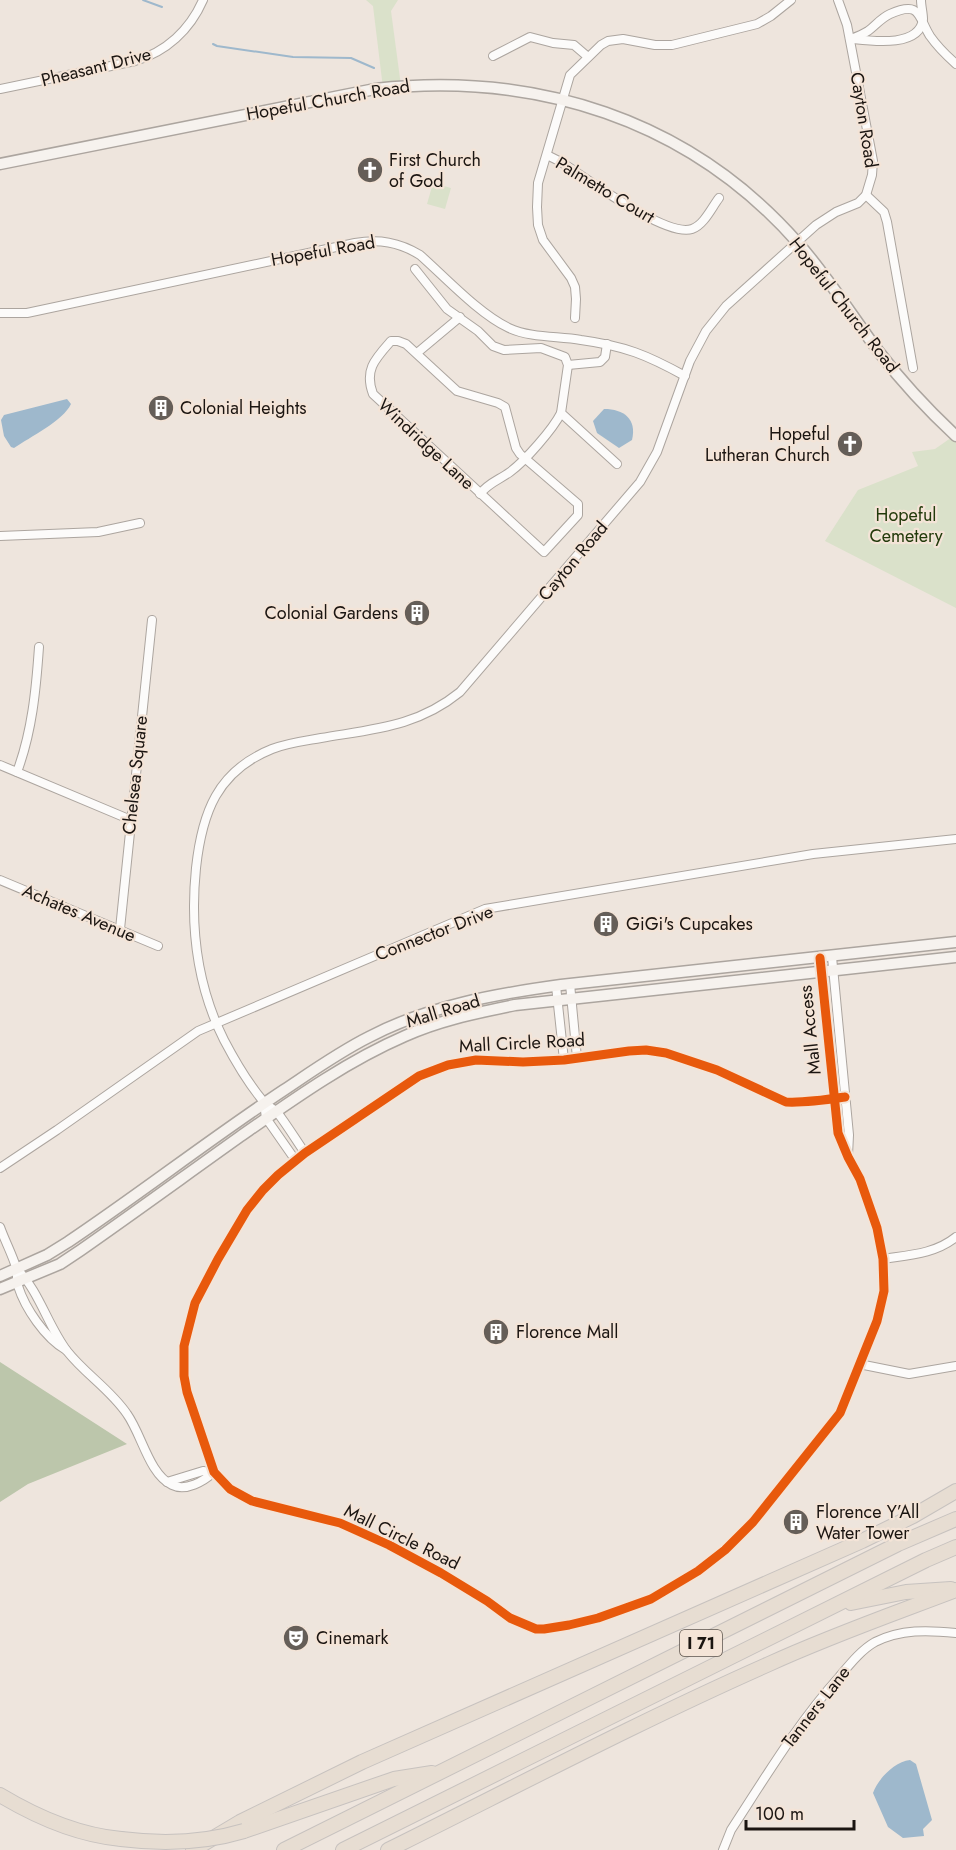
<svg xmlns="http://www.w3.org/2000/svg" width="956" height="1850" viewBox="0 0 956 1850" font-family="Jost,sans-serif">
  <rect width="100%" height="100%" fill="#eee5dd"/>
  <g fill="#dae1ca">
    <polygon points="366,0 398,0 391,11 401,86 383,88 373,6"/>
    <polygon points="433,183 451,188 445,209 427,204"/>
    <polygon points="955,435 956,436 956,608 825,541 858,490 918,466 912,452 935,449"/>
  </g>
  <polygon fill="#bcc6ab" points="0,1362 127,1444 28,1484 0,1502"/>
  <g fill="#9eb8cc">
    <path d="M67 399 71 404C63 421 30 437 14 448L11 447 4 436 1 420 4 415Z"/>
    <path d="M604 409C624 409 637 419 632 440L619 448 597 433 593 421Z"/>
    <path d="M910 1760 916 1764 932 1820 923 1829 924 1836 903 1838 888 1827 873 1793C878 1779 894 1762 910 1760Z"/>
  </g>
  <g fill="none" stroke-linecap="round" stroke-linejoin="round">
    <g stroke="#9eb8cc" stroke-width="2">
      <polyline points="143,0 162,7"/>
      <polyline points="213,44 217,46 293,57 351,58 374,68"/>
    </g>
    <g stroke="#aca59f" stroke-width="10">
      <g id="street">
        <path d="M850 39C856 37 862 35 868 31 875 26 881 18 890 14 921 0 918 17 930 36 937 46 947 56 956 64"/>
        <path d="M852 39C871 41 920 48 923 19 923 13 921 6 921 0"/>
        <polyline points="493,56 530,37 553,43 574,45 588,57"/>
        <path d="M0 89 135 61C166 52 190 30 203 0"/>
        <path d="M547 155 561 162C585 177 666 238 692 229 704 225 712 207 719 198"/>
        <polyline points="866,195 884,212 887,222 913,368"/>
        <polyline points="415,269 447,309 478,331 493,346 504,350 541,348 565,357 568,365 561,413 617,464"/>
        <path d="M0 313H27L355 243C379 239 399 242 420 255 445 277 479 314 509 328 531 338 557 336 581 340 625 346 647 355 685 376"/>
        <polyline points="575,318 576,299 575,287 571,278 543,240 538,225 537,207 538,183 570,75 601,45 608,41 623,39 655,45 672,45 757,24 771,16 791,0"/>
        <path d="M391 341H398L406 344 457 391 498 403 505 407 516 448 520 454 578 504V515L544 552 373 394C364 370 375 359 391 341Z"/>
        <polyline points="417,353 460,317"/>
        <polyline points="568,365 600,362 605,357 607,344"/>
        <path d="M480 494C488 483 499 480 510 472 525 461 553 429 561 413"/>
        <polyline points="0,536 98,532 140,523"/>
        <polyline points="0,765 131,820"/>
        <path d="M17 772C32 732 36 690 39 647"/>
        <polyline points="0,880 158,946"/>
        <polyline points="120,929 152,620"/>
        <polyline points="832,957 849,1135 848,1155"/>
        <path d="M820 958 838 1133 848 1157 860 1179 877 1228 883 1259 884 1291 877 1321 840 1413 753 1522 725 1550 698 1571 651 1599 598 1618 569 1625 544 1629H536L510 1618 487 1601 441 1573 389 1545 340 1523 252 1501 230 1489 214 1472 187 1392 184 1376V1346L195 1303 218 1259 247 1210 263 1190 278 1175 305 1153 419 1076 448 1065 476 1060 523 1062 564 1060 629 1051 646 1050 666 1053 717 1070 786 1102C806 1103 825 1100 845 1097"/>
        <polyline points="570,984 577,1058"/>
        <polyline points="556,986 564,1060"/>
        <polyline points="264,1103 266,1118 296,1161"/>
        <path d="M305 1153C296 1140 287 1125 277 1112 273 1108 266 1106 263 1101 248 1083 235 1061 224 1040 197 986 190 927 196 868 202 813 217 771 272 749 287 743 304 741 321 738 373 729 417 727 460 692L640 482 657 452 690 361 706 331 726 306 816 225 836 212 858 203 866 195 872 175 873 161 847 25 838 0"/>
        <polyline points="0,1168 57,1130 198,1031 485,909 813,854 956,839"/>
        <path d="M0 1227C5 1241 12 1254 16 1267 18 1273 16 1280 18 1286 25 1308 45 1338 66 1350"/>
        <path d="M883 1259C909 1255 935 1254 956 1237"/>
        <path d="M17 1269C39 1291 48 1326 67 1351 85 1374 110 1389 127 1414 142 1435 149 1474 172 1485 186 1492 204 1481 214 1472"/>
        <polyline points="859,1364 909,1374 956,1366"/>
        <polyline points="167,1482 203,1471 214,1472"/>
        <path d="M723 1850 731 1830C765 1778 797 1724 839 1677 850 1664 861 1650 875 1642 901 1629 928 1630 956 1633"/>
      </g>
    </g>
    <g stroke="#aca59f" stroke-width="13">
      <g id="secondary">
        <path d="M0 164 375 89C535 71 689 119 798 243 828 277 852 316 879 352 902 382 928 410 956 436"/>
        <path d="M0 1276 47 1255 68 1242C141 1193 210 1139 284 1090 311 1072 339 1052 369 1037 428 1006 495 994 561 985L956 942"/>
        <path d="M0 1289 60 1264 81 1250C134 1213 186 1175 238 1138 291 1101 345 1062 405 1036 440 1020 477 1013 515 1005L956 957"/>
      </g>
    </g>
    <g stroke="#c7c2bf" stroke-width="16">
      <g id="highway">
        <polyline points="851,1603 906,1592 951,1589"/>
        <path d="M0 1795C35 1816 79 1835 121 1839"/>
        <polyline points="244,1831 394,1779 432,1773"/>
        <polyline points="193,1850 240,1822 362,1762 862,1541 913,1516 956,1491"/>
        <polyline points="284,1850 898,1544 956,1519"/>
        <polyline points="343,1850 926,1560 956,1547"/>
        <path d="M388 1850C515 1787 640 1721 769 1664 830 1636 893 1614 956 1590"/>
      </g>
    </g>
    <use href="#street" stroke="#fcfbfa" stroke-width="8"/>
    <use href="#secondary" stroke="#f6f2ee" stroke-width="10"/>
    <use href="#highway" stroke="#e7ddd2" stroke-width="14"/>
    <g stroke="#c7c2bf" stroke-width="16" stroke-linecap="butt">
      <path id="highway-bridge" d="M121 1839C161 1844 204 1843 244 1831"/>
    </g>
    <use href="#highway-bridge" stroke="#e7ddd2" stroke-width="14"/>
    <g stroke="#f4e4d7" stroke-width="13">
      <path id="cycleway" d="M820 958 838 1133 848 1157 860 1179 877 1228 883 1259 884 1291 877 1321 840 1413 753 1522 725 1550 698 1571 651 1599 598 1618 569 1625 544 1629H536L510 1618 487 1601 441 1573 389 1545 340 1523 252 1501 230 1489 214 1472 187 1392 184 1376V1346L195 1303 218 1259 247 1210 263 1190 278 1175 305 1153 419 1076 448 1065 476 1060 523 1062 564 1060 629 1051 646 1050 666 1053 717 1070 786 1102C806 1103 825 1100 845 1097"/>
    </g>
    <use href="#cycleway" stroke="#e8590c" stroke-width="9"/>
  </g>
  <defs>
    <g id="church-disc" transform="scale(1.35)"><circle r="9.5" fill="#655e58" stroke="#f4e4d7"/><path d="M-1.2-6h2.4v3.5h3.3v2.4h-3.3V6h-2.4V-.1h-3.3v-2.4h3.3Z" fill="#fff"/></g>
    <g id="building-disc" transform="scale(1.35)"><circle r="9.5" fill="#655e58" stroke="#f4e4d7"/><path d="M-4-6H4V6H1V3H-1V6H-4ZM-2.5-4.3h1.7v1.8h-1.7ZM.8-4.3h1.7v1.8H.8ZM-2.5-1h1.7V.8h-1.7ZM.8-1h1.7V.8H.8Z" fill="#fff"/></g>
    <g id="theatre-disc" transform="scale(1.35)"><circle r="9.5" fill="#655e58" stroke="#f4e4d7"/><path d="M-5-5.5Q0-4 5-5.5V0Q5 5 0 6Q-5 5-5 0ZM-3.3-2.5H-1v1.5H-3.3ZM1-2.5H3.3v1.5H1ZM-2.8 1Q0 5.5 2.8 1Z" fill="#fff"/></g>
  </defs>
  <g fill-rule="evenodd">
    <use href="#church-disc" x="370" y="170"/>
    <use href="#building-disc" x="161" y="408"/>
    <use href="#church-disc" x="850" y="444"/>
    <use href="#building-disc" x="417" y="613"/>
    <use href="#building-disc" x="606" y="924"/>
    <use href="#building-disc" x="496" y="1332"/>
    <use href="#building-disc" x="796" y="1522"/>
    <use href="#theatre-disc" x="296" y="1638"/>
  </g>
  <g text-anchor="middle" stroke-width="4.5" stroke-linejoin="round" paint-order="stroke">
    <rect fill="#f4e4d7" stroke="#5c534c" stroke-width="1.5" x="680" y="1630" width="42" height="26" rx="4.5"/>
    <g font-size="16" font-weight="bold" fill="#1b1511">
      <text x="701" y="1649">I 71</text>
    </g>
    <g font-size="18" fill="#1b1511" stroke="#f4e4d7">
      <text transform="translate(96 67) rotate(-14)" y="6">Pheasant Drive</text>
      <text transform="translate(328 100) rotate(-10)" y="6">Hopeful Church Road</text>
      <text transform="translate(864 120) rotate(81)" y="6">Cayton Road</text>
      <text transform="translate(605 190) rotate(31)" y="6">Palmetto Court</text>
      <text transform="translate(323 251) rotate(-10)" y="6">Hopeful Road</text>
      <text transform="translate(844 305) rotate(52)" y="6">Hopeful Church Road</text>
      <text transform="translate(426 444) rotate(43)" y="6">Windridge Lane</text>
      <text transform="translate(573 561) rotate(-50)" y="6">Cayton Road</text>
      <text transform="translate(135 775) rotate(-84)" y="6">Chelsea Square</text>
      <text transform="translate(79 913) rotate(23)" y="6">Achates Avenue</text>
      <text transform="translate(434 933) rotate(-21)" y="6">Connector Drive</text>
      <text transform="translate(443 1011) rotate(-17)" y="6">Mall Road</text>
      <text transform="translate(810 1030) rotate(-96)" y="6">Mall Access</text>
      <text transform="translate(522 1043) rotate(-3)" y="6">Mall Circle Road</text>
      <text transform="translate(402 1537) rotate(26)" y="6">Mall Circle Road</text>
      <text transform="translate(816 1707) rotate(-52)" y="6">Tanners Lane</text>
    </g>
    <g font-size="18" fill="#1b1511" stroke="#f4e4d7" text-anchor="start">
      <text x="389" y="166">First Church<tspan x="389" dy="21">of God</tspan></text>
      <text x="180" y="414">Colonial Heights</text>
      <text x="830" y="440" text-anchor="end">Hopeful<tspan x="830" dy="21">Lutheran Church</tspan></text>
      <text x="398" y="619" text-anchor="end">Colonial Gardens</text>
      <text x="626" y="930">GiGi's Cupcakes</text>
      <text x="516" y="1338">Florence Mall</text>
      <text x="816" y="1518">Florence Y’All<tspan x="816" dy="21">Water Tower</tspan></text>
      <text x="316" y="1644">Cinemark</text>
    </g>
    <g font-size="18" fill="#223a0b" stroke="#f4e4d7">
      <text x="906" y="521">Hopeful<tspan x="906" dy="21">Cemetery</tspan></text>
    </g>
  </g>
  <path d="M746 1820v9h108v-9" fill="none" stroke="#1b1511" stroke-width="3"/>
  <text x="755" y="1820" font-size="18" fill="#1b1511" stroke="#f4e4d7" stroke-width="4.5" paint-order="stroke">100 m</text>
</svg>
